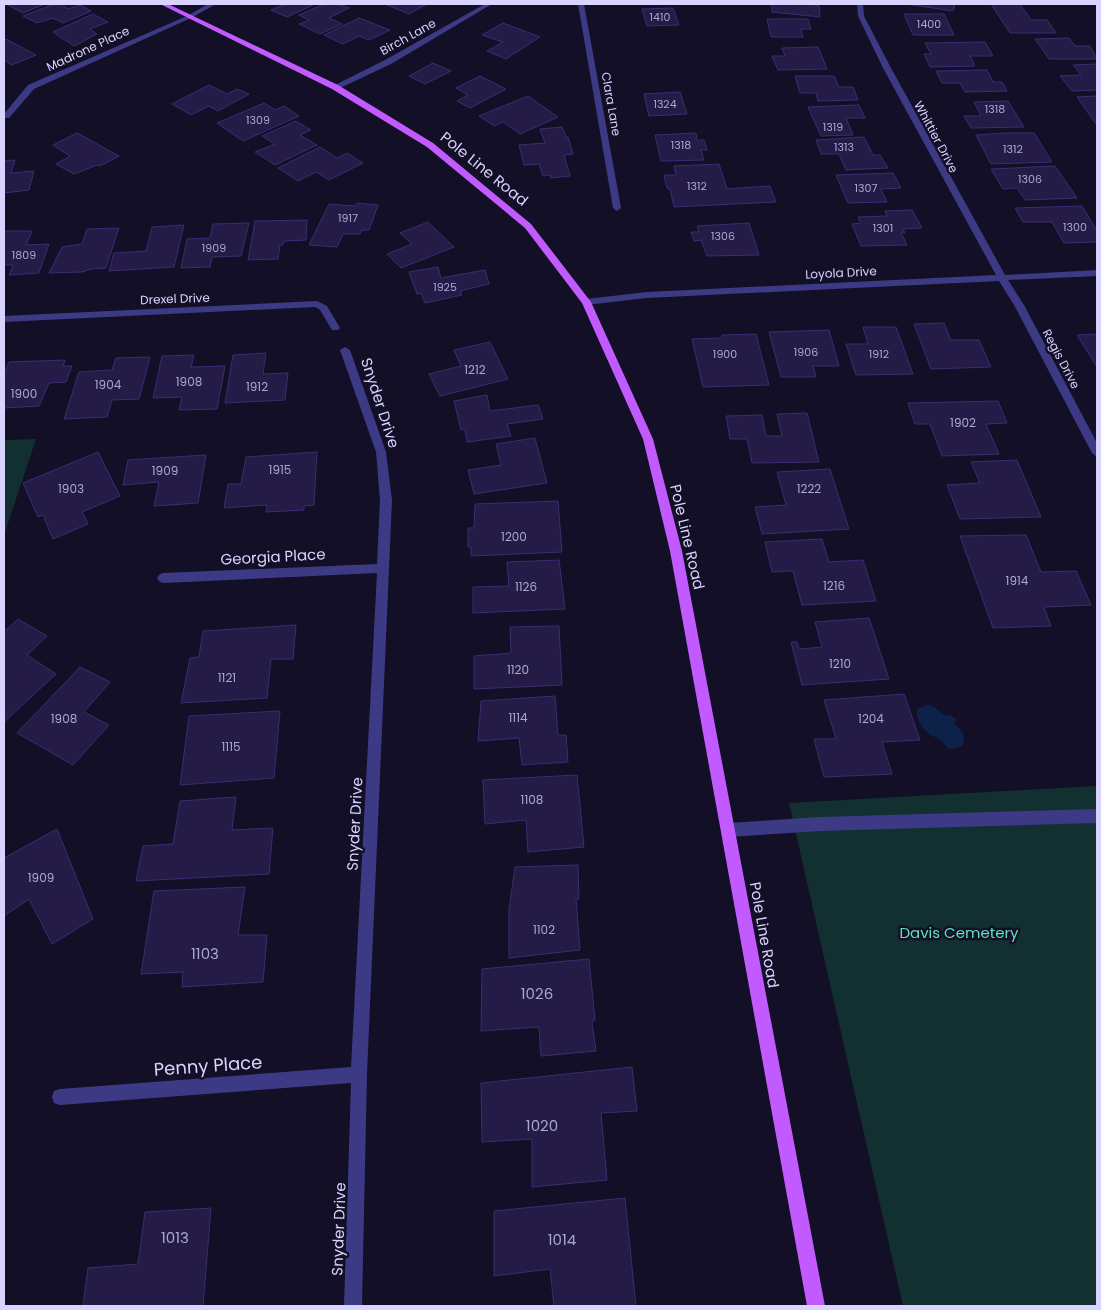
<svg xmlns="http://www.w3.org/2000/svg" width="1101" height="1310" viewBox="0 0 1101 1310" font-family="Poppins,sans-serif">
  <rect width="100%" height="100%" fill="#130f26"/>
  <g fill="#12302f">
    <polygon points="36,439 4,535 4,440"/>
    <polygon points="1097,786 1097,1306 903,1306 789,803"/>
  </g>
  <path fill="#0c2248" d="M928 705 934 707 946 716 949 714 957 720 954 723 963 733 964 744 961 747 950 749C945 746 942 740 937 738 926 733 916 723 917 709Z"/>
  <g fill="#241b47" stroke="#3b2d73">
    <polygon points="6,4 45,4 23,13"/>
    <polygon points="54,4 62,4 68,9 80,5 91,11 63,23 53,18 37,23 23,16"/>
    <polygon points="285,4 315,4 287,17 271,10"/>
    <polygon points="324,4 338,4 349,8 329,18 342,24 320,34 299,24 309,20 299,15"/>
    <polygon points="385,4 427,4 409,14"/>
    <polygon points="772,4 811,4 819,6 820,17 772,12"/>
    <polygon points="906,4 955,4 953,11"/>
    <polygon points="991,4 1020,4 1031,20 1047,20 1056,33 1010,33"/>
    <polygon points="673,8 679,25 647,26 642,9"/>
    <polygon points="93,14 108,22 90,29 97,34 74,46 53,32"/>
    <polygon points="904,14 944,14 954,35 913,35"/>
    <polygon points="359,18 390,30 369,40 359,36 343,44 324,35"/>
    <polygon points="767,19 808,19 811,29 801,29 803,37 771,37"/>
    <polygon points="503,23 540,37 506,59 487,51 503,42 482,35"/>
    <polygon points="1069,38 1075,46 1090,46 1097,59 1049,59 1035,39"/>
    <polygon points="6,39 36,55 12,65 4,60 4,40"/>
    <polygon points="985,42 993,56 970,56 975,66 930,67 924,54 931,54 925,43"/>
    <polygon points="818,47 827,69 778,70 772,56 785,56 782,48"/>
    <polygon points="433,63 451,71 425,84 409,76"/>
    <polygon points="1097,64 1097,90 1072,91 1060,76 1081,75 1073,65"/>
    <polygon points="987,70 993,82 1002,82 1007,91 965,92 960,83 942,83 936,71"/>
    <polygon points="480,76 506,89 470,108 457,101 468,95 456,88"/>
    <polygon points="795,76 834,76 839,87 853,87 858,100 818,101 816,93 800,93"/>
    <polygon points="209,85 227,94 237,89 249,94 218,111 209,106 191,115 172,104"/>
    <polygon points="680,92 687,114 649,116 644,94"/>
    <polygon points="528,96 558,117 520,134 503,122 494,126 479,116"/>
    <polygon points="1097,96 1097,124 1096,124 1077,97"/>
    <polygon points="1008,101 1024,127 971,128 964,116 981,116 974,102"/>
    <polygon points="264,103 275,110 284,106 299,116 243,141 217,123"/>
    <polygon points="859,105 865,118 846,118 853,135 821,136 808,107"/>
    <polygon points="296,121 311,130 300,135 317,145 275,165 255,152 275,144 262,136"/>
    <polygon points="562,127 566,137 568,137 573,154 564,155 570,176 551,178 550,175 543,176 539,164 524,165 519,145 545,143 540,129"/>
    <polygon points="77,133 119,156 100,166 97,165 74,174 56,164 70,156 53,145"/>
    <polygon points="696,133 697,140 704,140 707,150 701,150 704,160 661,161 655,135"/>
    <polygon points="1006,133 1034,133 1052,162 991,164 976,135"/>
    <polygon points="864,137 873,155 880,155 888,168 846,170 839,154 821,154 816,140"/>
    <polygon points="320,147 337,158 347,153 363,163 329,180 316,172 298,181 278,168"/>
    <polygon points="15,160 11,173 34,171 29,190 4,193 4,161"/>
    <polygon points="719,164 727,189 770,186 776,202 674,207 670,189 668,189 666,185 664,175 676,175 674,166"/>
    <polygon points="1055,166 1077,198 1025,200 1017,188 1003,189 991,169"/>
    <polygon points="893,173 901,188 881,189 887,202 848,203 836,175"/>
    <polygon points="357,203 378,205 369,230 362,230 360,234 343,234 337,247 309,245 329,204 355,206"/>
    <polygon points="1082,206 1097,231 1097,242 1064,243 1052,222 1023,222 1015,208"/>
    <polygon points="912,210 922,228 903,229 905,233 901,233 907,245 861,246 852,224 861,223 858,217 887,216 885,211"/>
    <polygon points="307,220 306,240 284,241 283,245 280,245 278,259 248,260 255,221"/>
    <polygon points="428,222 454,247 401,268 387,254 412,244 400,233"/>
    <polygon points="249,223 241,256 212,257 210,267 181,268 187,239 210,238 213,224"/>
    <polygon points="749,223 759,255 707,256 701,240 694,241 691,232 699,232 697,226"/>
    <polygon points="184,225 174,267 109,271 114,253 146,251 152,227"/>
    <polygon points="119,228 106,268 91,269 82,272 49,273 62,247 82,244 87,229"/>
    <polygon points="4,231 32,231 26,245 49,244 39,273 9,275 13,265 4,265"/>
    <polygon points="438,267 441,278 485,270 489,284 460,291 462,295 425,303 421,293 417,294 409,272"/>
    <polygon points="944,323 951,340 979,340 991,367 931,369 914,324"/>
    <polygon points="863,327 896,327 913,374 856,375 846,344 868,344"/>
    <polygon points="829,330 839,366 813,366 816,377 781,377 769,332"/>
    <polygon points="756,334 769,385 703,387 692,339 722,338 722,335"/>
    <polygon points="1097,334 1097,367 1077,335"/>
    <polygon points="490,342 508,379 440,396 429,374 461,366 454,350"/>
    <polygon points="266,353 263,374 288,373 285,400 225,403 233,355"/>
    <polygon points="194,355 191,367 225,366 217,409 179,410 182,397 153,398 162,356"/>
    <polygon points="150,357 139,399 112,400 107,417 64,419 79,372 112,370 116,358"/>
    <polygon points="65,360 63,366 72,366 66,382 49,383 39,406 4,408 4,375 9,362"/>
    <polygon points="487,395 490,411 538,405 543,419 507,424 511,436 467,442 465,429 461,430 454,401"/>
    <polygon points="998,401 1007,423 986,424 999,454 942,456 930,424 915,424 908,403"/>
    <polygon points="807,413 819,462 752,463 747,439 730,439 726,416 762,415 766,436 782,436 777,414"/>
    <polygon points="535,438 547,483 474,494 468,470 501,465 496,444"/>
    <polygon points="98,452 120,496 82,512 88,524 53,539 43,515 38,517 23,483"/>
    <polygon points="317,452 314,505 304,506 304,510 266,512 267,505 224,508 228,484 241,484 246,457"/>
    <polygon points="206,455 198,503 154,506 159,482 123,485 128,460"/>
    <polygon points="1017,460 1041,517 960,519 947,485 980,483 971,462"/>
    <polygon points="830,469 849,529 762,534 755,507 786,505 777,472"/>
    <polygon points="558,501 562,552 471,556 471,547 468,547 468,528 474,528 475,504"/>
    <polygon points="1026,535 1041,572 1076,571 1091,605 1044,607 1051,626 993,628 960,536"/>
    <polygon points="822,539 829,562 863,560 876,601 802,605 793,571 772,572 765,542"/>
    <polygon points="559,560 565,609 473,613 473,587 509,586 507,562"/>
    <polygon points="869,618 889,679 802,685 791,642 797,642 799,649 822,647 815,622"/>
    <polygon points="18,619 47,636 27,655 56,674 4,722 4,632"/>
    <polygon points="296,625 293,659 271,659 267,698 181,703 190,658 199,657 203,631"/>
    <polygon points="559,626 562,685 474,689 474,656 511,653 510,627"/>
    <polygon points="80,667 110,682 84,712 109,725 73,765 17,733"/>
    <polygon points="904,694 920,740 882,742 892,774 824,777 814,739 836,739 824,700"/>
    <polygon points="555,696 558,735 566,735 568,762 522,765 519,738 478,741 481,701"/>
    <polygon points="280,711 274,778 180,785 189,716"/>
    <polygon points="577,775 584,847 528,852 526,820 485,824 483,780"/>
    <polygon points="236,797 232,830 273,828 269,874 136,881 143,846 173,844 180,801"/>
    <polygon points="57,829 93,919 52,944 29,899 4,916 4,858"/>
    <polygon points="578,865 579,899 576,899 580,950 509,958 509,910 515,867"/>
    <polygon points="245,887 238,935 267,935 263,982 182,987 183,972 141,974 154,891"/>
    <polygon points="589,959 595,1019 592,1023 596,1051 541,1056 539,1027 481,1031 482,969"/>
    <polygon points="632,1067 637,1111 601,1113 607,1180 532,1187 532,1139 482,1142 481,1083"/>
    <polygon points="625,1198 636,1306 554,1306 550,1269 494,1276 494,1211"/>
    <polygon points="211,1208 203,1306 83,1306 88,1268 138,1264 145,1212"/>
  </g>
  <g fill="none" stroke-linecap="round" stroke-linejoin="round">
    <g fill="#3d3a85" fill-rule="evenodd">
      <polygon points="208,4 216,4 191,18 34,89 9,118 4,118 4,114 28,85 187,16"/>
      <polygon points="485,4 492,4 391,64 338,89 331,87 385,60"/>
      <polygon points="578,4 584,4 621,208 617,211 613,208"/>
      <polygon points="857,4 863,4 864,16 891,68 1005,275 1097,270 1097,276 1008,280 1024,305 1097,443 1097,457 1092,453 1014,305 999,281 647,298 586,305 581,302 586,299 647,292 996,275 883,68 858,16"/>
      <polygon points="317,301 327,306 340,328 338,330 332,330 320,310 315,307 4,322 4,316"/>
      <polygon points="345,347 350,350 386,452 392,500 367,1074 362,1306 344,1306 351,1083 60,1105 54,1103 52,1097 54,1091 60,1089 351,1067 377,573 163,583 159,581 157,578 159,575 163,573 377,564 380,500 376,452 340,350"/>
      <polygon points="1097,809 1097,823 820,831 728,837 723,835 721,830 723,825 728,823 820,817"/>
    </g>
    <polygon fill="#c25bff" fill-rule="evenodd" points="160,4 168,4 338,85 433,143 531,224 591,302 653,439 682,551 825,1306 807,1306 670,551 643,439 582,303 525,228 427,147 332,89"/>
  </g>
  <g text-anchor="middle" stroke-width="5" stroke-linejoin="round" paint-order="stroke">
    <g font-size="11" fill="#aca6d1">
      <text x="660" y="21">1410</text>
      <text x="929" y="28">1400</text>
      <text x="665" y="108">1324</text>
      <text x="995" y="113">1318</text>
      <text x="258" y="124">1309</text>
      <text x="833" y="131">1319</text>
      <text x="681" y="149">1318</text>
      <text x="844" y="151">1313</text>
      <text x="1013" y="153">1312</text>
      <text x="1030" y="183">1306</text>
      <text x="697" y="190">1312</text>
      <text x="866" y="192">1307</text>
      <text x="348" y="222">1917</text>
      <text x="1075" y="231">1300</text>
      <text x="883" y="232">1301</text>
      <text x="723" y="240">1306</text>
      <text x="214" y="252">1909</text>
      <text x="24" y="259">1809</text>
      <text x="445" y="291">1925</text>
      <text x="806" y="356">1906</text>
      <text x="725" y="358">1900</text>
      <text x="879" y="358">1912</text>
    </g>
    <g font-size="12" fill="#d9d4ff" stroke="#130f26">
      <text transform="translate(408 37) rotate(-29)" y="4">Birch Lane</text>
      <text transform="translate(88 49) rotate(-25)" y="4">Madrone Place</text>
      <text transform="translate(611 104) rotate(80)" y="4">Clara Lane</text>
      <text transform="translate(936 137) rotate(62)" y="4">Whittier Drive</text>
      <text transform="translate(841 273) rotate(-3)" y="4">Loyola Drive</text>
      <text transform="translate(175 299) rotate(-2)" y="4">Drexel Drive</text>
      <text transform="translate(1061 359) rotate(62)" y="4">Regis Drive</text>
    </g>
    <g font-size="12" fill="#aca6d1">
      <text x="475" y="374">1212</text>
      <text x="189" y="386">1908</text>
      <text x="108" y="389">1904</text>
      <text x="257" y="391">1912</text>
      <text x="24" y="398">1900</text>
      <text x="963" y="427">1902</text>
      <text x="280" y="474">1915</text>
      <text x="165" y="475">1909</text>
      <text x="71" y="493">1903</text>
      <text x="809" y="493">1222</text>
      <text x="514" y="541">1200</text>
      <text x="1017" y="585">1914</text>
      <text x="834" y="590">1216</text>
      <text x="526" y="591">1126</text>
      <text x="840" y="668">1210</text>
      <text x="518" y="674">1120</text>
      <text x="227" y="682">1121</text>
      <text x="518" y="722">1114</text>
      <text x="64" y="723">1908</text>
      <text x="871" y="723">1204</text>
      <text x="231" y="751">1115</text>
      <text x="532" y="804">1108</text>
      <text x="41" y="882">1909</text>
      <text x="544" y="934">1102</text>
    </g>
    <g font-size="15" fill="#d9d4ff" stroke="#130f26">
      <text transform="translate(484 169) rotate(39)" y="5">Pole Line Road</text>
      <text transform="translate(380 403) rotate(72)" y="5">Snyder Drive</text>
      <text transform="translate(687 537) rotate(77)" y="5">Pole Line Road</text>
      <text transform="translate(273 557) rotate(-3)" y="5">Georgia Place</text>
      <text transform="translate(355 824) rotate(-87)" y="5">Snyder Drive</text>
      <text transform="translate(764 935) rotate(80)" y="5">Pole Line Road</text>
      <text transform="translate(339 1229) rotate(-88)" y="5">Snyder Drive</text>
    </g>
    <g font-size="15" fill="#5fe0c0" stroke="#130f26">
      <text x="959" y="938">Davis Cemetery</text>
    </g>
    <g font-size="15" fill="#aca6d1">
      <text x="205" y="959">1103</text>
      <text x="537" y="999">1026</text>
      <text x="542" y="1131">1020</text>
      <text x="175" y="1243">1013</text>
      <text x="562" y="1245">1014</text>
    </g>
    <g font-size="18" fill="#d9d4ff" stroke="#130f26">
      <text transform="translate(208 1066) rotate(-4)" y="6">Penny Place</text>
    </g>
  </g>
  <rect width="1101" height="1310" fill="none" stroke="#d9d4ff" stroke-width="10"/>
</svg>
